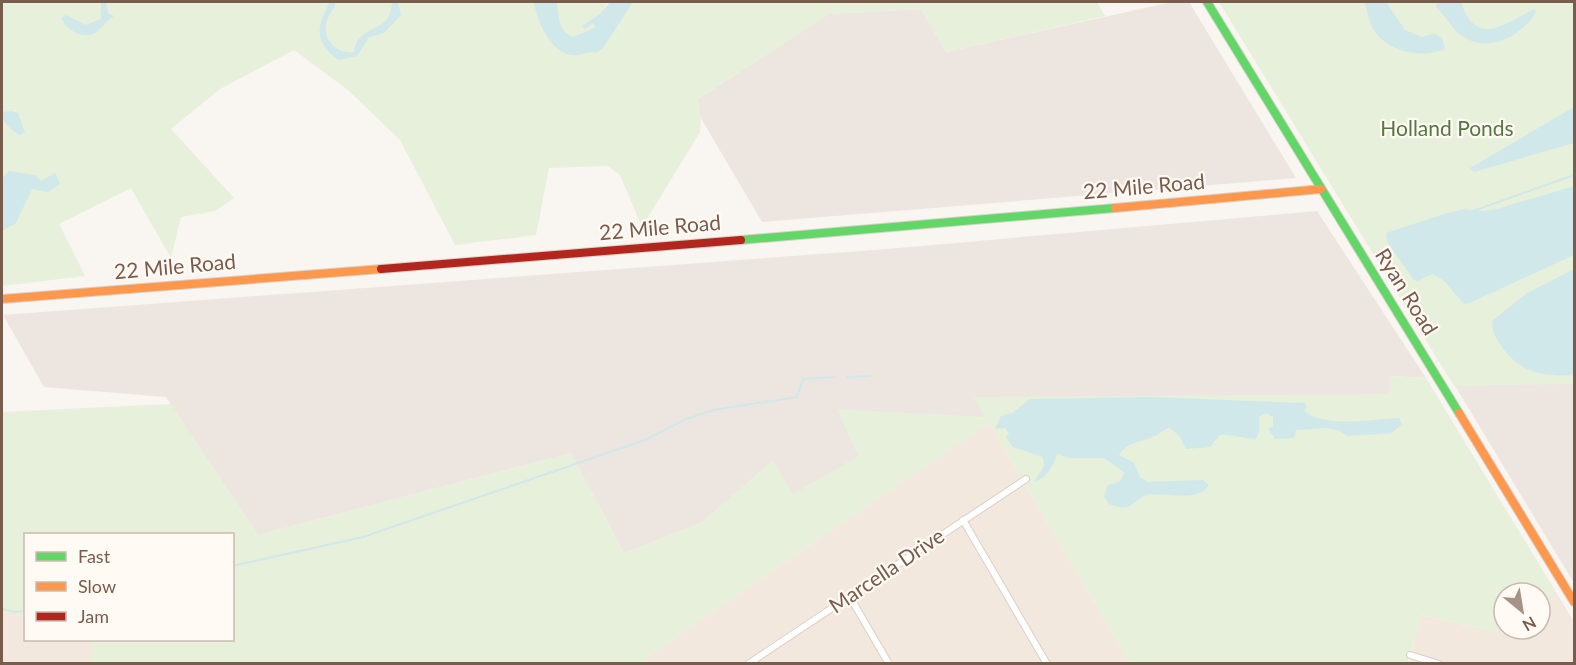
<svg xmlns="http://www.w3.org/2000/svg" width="1576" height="665" viewBox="0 0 1576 665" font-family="Lato,sans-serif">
  <rect width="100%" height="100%" fill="#f9f5f0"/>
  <g fill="#f2e8de">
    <polygon points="989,423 1130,663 648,664 645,658"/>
    <polygon points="1556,592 1574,622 1574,663 1409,664 1420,615 1497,632 1504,627 1504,629 1540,629 1540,602"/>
    <polygon points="2,612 25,614 26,640 92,640 92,663 2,663"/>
  </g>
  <g fill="#ede5e0">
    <polygon points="1172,2 1189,2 1296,178 762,222 692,103 829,14 921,9 946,52"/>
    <polygon points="1317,211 1426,378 1390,376 1390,394 989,423 819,539 773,461 701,523 624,553 571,453 258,535 166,397 44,387 3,315 887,249"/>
    <polygon points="1574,381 1574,583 1454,384"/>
  </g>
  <g fill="#e7f0db">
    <polygon points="2,2 607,2 593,35 619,2 1097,2 1105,16 946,52 921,9 829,14 698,99 701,119 700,132 642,227 620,175 608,166 549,168 536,235 455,245 400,140 348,90 294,50 220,89 171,129 234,198 215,211 181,217 171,258 131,188 59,224 85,276 2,286"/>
    <polygon points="1219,2 1574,2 1574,384 1454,386"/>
    <polygon points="1389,376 1426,378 1556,592 1540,602 1540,593 1504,593 1504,627 1497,632 1421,615 1408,663 1130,663 989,423 645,658 648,663 92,663 92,640 232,640 232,534 26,534 25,614 2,612 2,412 171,404 258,535 571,453 624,553 701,523 773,460 793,494 858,456 837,409 985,417 974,397 1389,394"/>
  </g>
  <g fill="#d0e8ea">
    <path d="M101 2H106L108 13 114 16C107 20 101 29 95 33 81 40 66 29 61 18L66 15 85 25 101 19Z"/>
    <path d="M330 2H336C334 10 327 16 326 25 324 42 338 54 354 52 358 22 391 36 392 2H398L401 15 384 33 369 37 357 56 338 60C314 41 316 26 330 2Z"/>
    <path d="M534 2H556C561 16 555 29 573 37L596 27 593 23 585 29 582 26 600 14 610 2H633L603 48 596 53C588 50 585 54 578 55 552 58 537 22 534 2Z"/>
    <path d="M1364 2H1386L1405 30 1422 37 1434 33 1442 38 1445 49C1420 59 1388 52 1373 29 1368 20 1368 10 1364 2Z"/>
    <path d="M1442 2H1461C1476 48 1505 24 1534 9L1536 12C1521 37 1487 55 1461 35 1451 28 1446 16 1436 7V4Z"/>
    <polygon points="1574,107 1574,143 1474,172 1470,168"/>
    <path d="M12 111 18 113 25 133 19 135C11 130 1 121 2 112Z"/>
    <polygon points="9,171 35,175 41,181 55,173 60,184 48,192 32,189 16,223 2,231 2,178"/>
    <polygon points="1574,186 1574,255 1472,302 1464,304 1444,281 1433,274 1417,281 1414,280 1387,242 1386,233 1444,214 1464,209 1482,211 1497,209"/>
    <path d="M1574 269V375C1543 376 1521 374 1502 347 1496 338 1492 333 1492 321L1527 293Z"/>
    <path d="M1151 397 1305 403 1307 407 1304 411C1328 429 1371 419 1399 418L1402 424 1392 433 1347 436 1340 431 1325 428 1296 430 1294 438 1275 439 1268 429 1273 426V417L1266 413 1259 417V432L1256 439C1242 439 1233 434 1220 435L1210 447 1186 449 1180 437 1170 428C1164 429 1162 432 1157 435 1145 442 1127 441 1119 455L1134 463 1140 477 1148 482 1203 480 1209 485C1197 504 1164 491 1146 495 1130 502 1133 513 1109 504L1104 496 1108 485 1119 482 1125 473 1104 458H1069L1057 454C1054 465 1046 479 1034 482L1044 466 1043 457 1013 447 1006 437 1009 434 1006 428 995 429 1001 416 1012 413 1030 399Z"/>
  </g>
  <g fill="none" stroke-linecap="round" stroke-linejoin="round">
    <g stroke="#d0e8ea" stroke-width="2">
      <polyline points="1473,211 1574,175"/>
      <polyline points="847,377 870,376"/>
      <polyline points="232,566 363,537 645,440 684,420 713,410 797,397 803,379 835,377"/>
      <polyline points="2,609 14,612 26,611"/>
    </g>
    <g stroke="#d7d1cb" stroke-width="8">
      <g id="street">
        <polyline points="963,520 1047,664"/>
        <polyline points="850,597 889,664"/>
        <polyline points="1410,655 1439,664"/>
        <polyline points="748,664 1026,479"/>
      </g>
    </g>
    <g stroke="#d9d2cb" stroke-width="10">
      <g id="fast">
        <polyline points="1207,2 1459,413"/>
        <polyline points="741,240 1115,208"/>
      </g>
    </g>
    <g stroke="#d9d2cb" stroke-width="10">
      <g id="slow">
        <polyline points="1115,208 1321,189"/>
        <polyline points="2,299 381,269"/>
        <polyline points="1459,413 1574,602"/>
      </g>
    </g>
    <g stroke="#d9d2cb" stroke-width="10">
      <polyline id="jam" points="381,269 741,240"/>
    </g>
    <use href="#street" stroke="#fefefd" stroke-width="6"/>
    <use href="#fast" stroke="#63d668" stroke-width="8"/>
    <use href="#slow" stroke="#ff974d" stroke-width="8"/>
    <use href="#jam" stroke="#b3261e" stroke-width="8"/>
  </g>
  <g text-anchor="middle" stroke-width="4.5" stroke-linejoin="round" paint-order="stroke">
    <g font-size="21" fill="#537a41" stroke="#fffaf3">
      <text x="1447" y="136">Holland Ponds</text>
    </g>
    <g font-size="21" fill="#7a5c4d" stroke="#fffaf3">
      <text transform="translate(1144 187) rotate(-5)" y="7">22 Mile Road</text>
      <text transform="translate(660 228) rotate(-5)" y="7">22 Mile Road</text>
      <text transform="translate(175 267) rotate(-5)" y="7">22 Mile Road</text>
      <text transform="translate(1406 292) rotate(58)" y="7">Ryan Road</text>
      <text transform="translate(887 571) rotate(-34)" y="7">Marcella Drive</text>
    </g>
  </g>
  <rect width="1576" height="665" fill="none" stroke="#7a5c4d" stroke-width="6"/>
  <rect x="24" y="533" width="210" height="108" fill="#fffaf3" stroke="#cabbb1" stroke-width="1.5"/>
  <rect x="36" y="552" width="30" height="9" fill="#63d668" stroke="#cabbb1" stroke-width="1.5"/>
  <text x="78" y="563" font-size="18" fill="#7a5c4d">Fast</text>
  <rect x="36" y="582" width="30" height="9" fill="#ff974d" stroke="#cabbb1" stroke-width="1.5"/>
  <text x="78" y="593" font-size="18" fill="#7a5c4d">Slow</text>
  <rect x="36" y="612" width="30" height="9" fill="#b3261e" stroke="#cabbb1" stroke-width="1.5"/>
  <text x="78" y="623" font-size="18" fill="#7a5c4d">Jam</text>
  <g transform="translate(1522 611) rotate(150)"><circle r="28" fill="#fffaf3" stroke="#cabbb1" stroke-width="1.5"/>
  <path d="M0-4.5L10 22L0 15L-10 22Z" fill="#a69286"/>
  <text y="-9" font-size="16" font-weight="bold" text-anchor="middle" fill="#7a5c4d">N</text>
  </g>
</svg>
